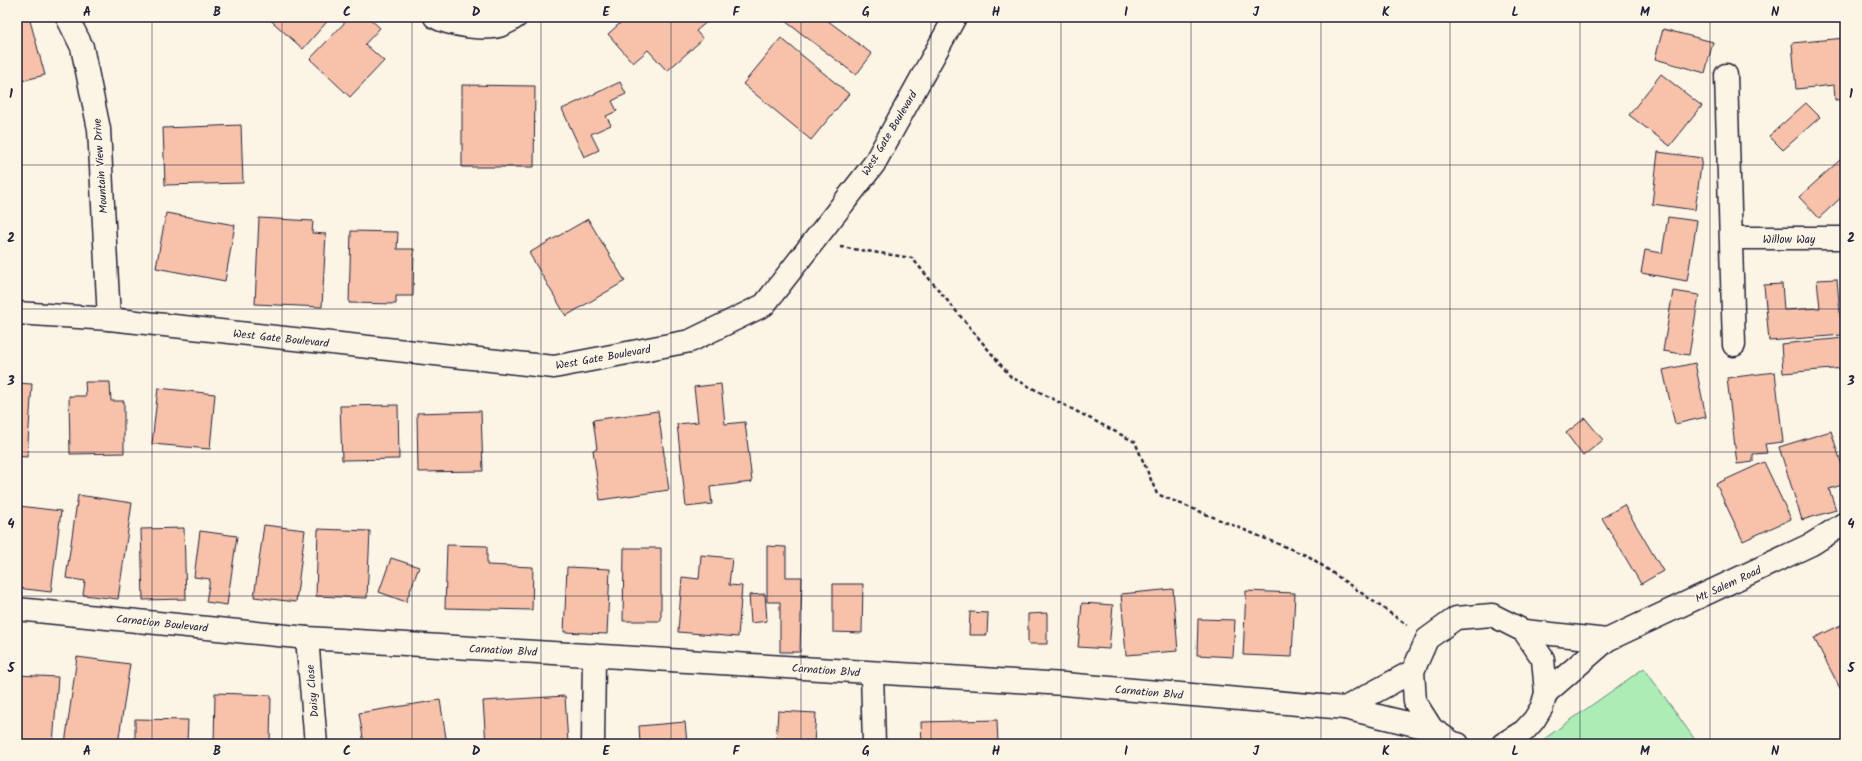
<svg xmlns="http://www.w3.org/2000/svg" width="1862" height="761" viewBox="0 0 1862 761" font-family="Kalam,sans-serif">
  <rect width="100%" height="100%" fill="#fcf5e5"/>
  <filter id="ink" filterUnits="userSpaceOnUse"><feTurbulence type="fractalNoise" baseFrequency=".025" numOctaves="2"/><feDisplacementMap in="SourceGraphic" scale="8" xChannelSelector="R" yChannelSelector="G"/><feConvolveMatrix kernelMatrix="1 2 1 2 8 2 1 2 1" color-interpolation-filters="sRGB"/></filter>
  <g filter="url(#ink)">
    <polygon fill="#acedb6" stroke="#678878" points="1644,668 1698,744 1548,744 1544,739"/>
    <g fill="#f7c1aa" stroke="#22223b">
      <polygon points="17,17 29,17 45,75 17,82"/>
      <polygon points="267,17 331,17 303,49"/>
      <polygon points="350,17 368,17 380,28 365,44 384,61 350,97 310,59"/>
      <polygon points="627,17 706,17 709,20 696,31 703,39 667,71 648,50 633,63 608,34"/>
      <polygon points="789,17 823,17 872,54 856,75 785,21"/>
      <polygon points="1663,29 1713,42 1705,73 1655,59"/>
      <polygon points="781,38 849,94 811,140 743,84"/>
      <polygon points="1845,38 1845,99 1835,100 1834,85 1796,89 1792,43"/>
      <polygon points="1661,74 1702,106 1670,146 1629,115"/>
      <polygon points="620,82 626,94 612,101 617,111 606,116 611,125 591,134 599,150 584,157 562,109"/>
      <polygon points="462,85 535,86 534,167 462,167"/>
      <polygon points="1806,103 1820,117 1783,150 1769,136"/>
      <polygon points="241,125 243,183 165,185 163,128"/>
      <polygon points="1658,152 1702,158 1695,210 1652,204"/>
      <polygon points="1840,160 1845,165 1845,194 1819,218 1799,197"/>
      <polygon points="166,213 235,225 225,281 156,268"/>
      <polygon points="1668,217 1697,221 1687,281 1641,273 1645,250 1662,253"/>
      <polygon points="259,218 313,221 312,233 326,234 322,307 255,304"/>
      <polygon points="588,219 625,281 566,316 529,253"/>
      <polygon points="351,231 398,232 397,249 414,249 413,296 396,296 396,304 349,303"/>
      <polygon points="1837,279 1842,335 1769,341 1764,285 1782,284 1784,310 1820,308 1817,280"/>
      <polygon points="1673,291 1699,295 1689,355 1663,351"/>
      <polygon points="1845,338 1845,368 1783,373 1781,344"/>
      <polygon points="1695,363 1706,417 1675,424 1663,370"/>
      <polygon points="1775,372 1783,442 1765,444 1767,453 1753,454 1753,462 1737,464 1727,378"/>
      <polygon points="85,382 110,382 111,401 124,401 124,453 70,454 69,396 86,396"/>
      <polygon points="17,383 32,384 27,457 17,456"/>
      <polygon points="721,384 725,424 745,422 752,482 710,487 712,504 686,507 677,424 698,422 694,387"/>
      <polygon points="158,388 215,394 210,449 152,444"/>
      <polygon points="398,405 399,459 342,460 340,406"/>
      <polygon points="481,411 483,471 418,472 417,413"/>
      <polygon points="658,411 669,490 600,500 593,450 597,449 593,420"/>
      <polygon points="1585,418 1603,440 1583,456 1566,433"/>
      <polygon points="1831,431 1845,475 1845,484 1829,489 1836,510 1802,520 1779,447"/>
      <polygon points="1845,435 1845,446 1840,437"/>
      <polygon points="1764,462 1791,519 1743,541 1716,484"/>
      <polygon points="78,495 132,503 118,599 83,595 85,581 66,578"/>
      <polygon points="1624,505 1663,571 1641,584 1602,518"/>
      <polygon points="19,506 61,511 51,592 17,588 17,516"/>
      <polygon points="264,525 305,530 296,602 254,597"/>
      <polygon points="184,528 186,599 143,600 141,529"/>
      <polygon points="318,529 370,531 367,598 316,596"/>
      <polygon points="200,531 237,536 227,605 206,602 210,579 194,577"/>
      <polygon points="447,545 487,546 487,565 533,567 532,610 445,608"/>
      <polygon points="767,546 786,547 786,577 802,577 800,652 780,652 780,602 767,602"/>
      <polygon points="624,548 661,548 661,621 623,621"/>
      <polygon points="701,555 732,558 729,585 742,586 738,637 678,632 682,577 699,579"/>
      <polygon points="391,558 419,567 406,602 379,592"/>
      <polygon points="567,567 610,569 607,634 564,632"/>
      <polygon points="833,584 863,584 862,633 833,632"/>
      <polygon points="1173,589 1178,651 1126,655 1121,594"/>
      <polygon points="1246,591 1295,593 1292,657 1243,655"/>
      <polygon points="765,594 767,621 751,623 749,595"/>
      <polygon points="1082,603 1113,605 1109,649 1078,647"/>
      <polygon points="970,612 988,613 987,635 969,635"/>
      <polygon points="1047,613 1047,644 1028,644 1028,614"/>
      <polygon points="1198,619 1235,620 1233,657 1197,655"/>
      <polygon points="1845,623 1845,698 1814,638"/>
      <polygon points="77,657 130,664 118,744 65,744"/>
      <polygon points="17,675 58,677 53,744 17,744"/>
      <polygon points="215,693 271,695 270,744 214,744"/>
      <polygon points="565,696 568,744 486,744 483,701"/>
      <polygon points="440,700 447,744 364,744 359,713"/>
      <polygon points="778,711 816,713 814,744 776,742"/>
      <polygon points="135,719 188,720 187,744 135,744"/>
      <polygon points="997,720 998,744 922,744 921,722"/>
      <polygon points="685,722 687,743 700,742 700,744 640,744 639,726"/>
    </g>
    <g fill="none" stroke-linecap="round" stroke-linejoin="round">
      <g stroke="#22223b" stroke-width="25">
        <g id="minor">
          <polyline points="67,17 82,47 99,129 109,319"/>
          <path d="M435 17C448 25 488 31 502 25 507 23 512 20 516 17"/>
          <polyline points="1726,75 1734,345"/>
          <polyline points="1732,238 1845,238"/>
          <polyline points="17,313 109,319 554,367 690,341 764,305 874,164 955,17"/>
          <polyline points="17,609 307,638 1064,684 1345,708 1432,729"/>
          <polyline points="1524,631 1607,640"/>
          <polyline points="307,638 316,744"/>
          <polyline points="872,673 874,744"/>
          <polyline points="1546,693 1607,640 1812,544 1845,523"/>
          <polyline points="1345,708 1413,671"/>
          <polyline points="593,744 594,655"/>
          <polyline points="1458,744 1453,743 1432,729 1415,702 1413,671 1427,639 1456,618 1492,615 1524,631 1543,659 1546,693 1542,707 1534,720 1524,731 1503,744"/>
        </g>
      </g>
      <polyline stroke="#22223b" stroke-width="2.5" stroke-dasharray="4 3" stroke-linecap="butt" points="840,247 912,258 1011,377 1135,442 1157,494 1310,557 1407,625"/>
      <use href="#minor" stroke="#fcf5e5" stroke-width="22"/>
    </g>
  </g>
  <path fill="none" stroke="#22223b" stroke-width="1" stroke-opacity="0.55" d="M152 17V744M282 17V744M412 17V744M541 17V744M671 17V744M801 17V744M931 17V744M1061 17V744M1191 17V744M1321 17V744M1450 17V744M1580 17V744M1710 17V744M17 165H1845M17 309H1845M17 452H1845M17 596H1845"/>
  <g text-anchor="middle" stroke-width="3" stroke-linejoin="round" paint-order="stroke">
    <g font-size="11" fill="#22223b" stroke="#fcf5e5">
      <text transform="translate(889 133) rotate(-59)" y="4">West Gate Boulevard</text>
      <text transform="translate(100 166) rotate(-94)" y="4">Mountain View Drive</text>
      <text x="1789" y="243">Willow Way</text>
      <text transform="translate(281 338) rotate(6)" y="4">West Gate Boulevard</text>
      <text transform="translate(603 357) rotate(-10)" y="4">West Gate Boulevard</text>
      <text transform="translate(1728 584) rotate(-25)" y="4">Mt Salem Road</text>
      <text transform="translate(162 623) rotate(6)" y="4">Carnation Boulevard</text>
      <text transform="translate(503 650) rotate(3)" y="4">Carnation Blvd</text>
      <text transform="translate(826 670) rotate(4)" y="4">Carnation Blvd</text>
      <text transform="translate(312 691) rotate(-95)" y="4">Daisy Close</text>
      <text transform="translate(1149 692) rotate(5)" y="4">Carnation Blvd</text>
    </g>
  </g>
  <rect width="1862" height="761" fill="none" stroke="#fcf5e5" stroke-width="44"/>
  <rect x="22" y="22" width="1818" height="717" fill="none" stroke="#22223b" stroke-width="1.5"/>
  <g font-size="13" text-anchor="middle" font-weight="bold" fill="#22223b">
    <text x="87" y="16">A</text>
    <text x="217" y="16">B</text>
    <text x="347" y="16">C</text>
    <text x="476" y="16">D</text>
    <text x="606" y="16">E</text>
    <text x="736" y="16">F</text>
    <text x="866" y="16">G</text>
    <text x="996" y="16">H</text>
    <text x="1126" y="16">I</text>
    <text x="1256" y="16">J</text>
    <text x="1386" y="16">K</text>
    <text x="1515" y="16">L</text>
    <text x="1645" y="16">M</text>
    <text x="1775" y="16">N</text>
    <text x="11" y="98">1</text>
    <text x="1851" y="98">1</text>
    <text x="11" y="242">2</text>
    <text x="1851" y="242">2</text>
    <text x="11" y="385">3</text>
    <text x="1851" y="385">3</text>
    <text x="11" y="528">4</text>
    <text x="1851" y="528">4</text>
    <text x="11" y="672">5</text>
    <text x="1851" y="672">5</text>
    <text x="87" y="755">A</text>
    <text x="217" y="755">B</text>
    <text x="347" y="755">C</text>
    <text x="476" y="755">D</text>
    <text x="606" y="755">E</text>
    <text x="736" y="755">F</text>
    <text x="866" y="755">G</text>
    <text x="996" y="755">H</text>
    <text x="1126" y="755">I</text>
    <text x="1256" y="755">J</text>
    <text x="1386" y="755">K</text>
    <text x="1515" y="755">L</text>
    <text x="1645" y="755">M</text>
    <text x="1775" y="755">N</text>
  </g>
</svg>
